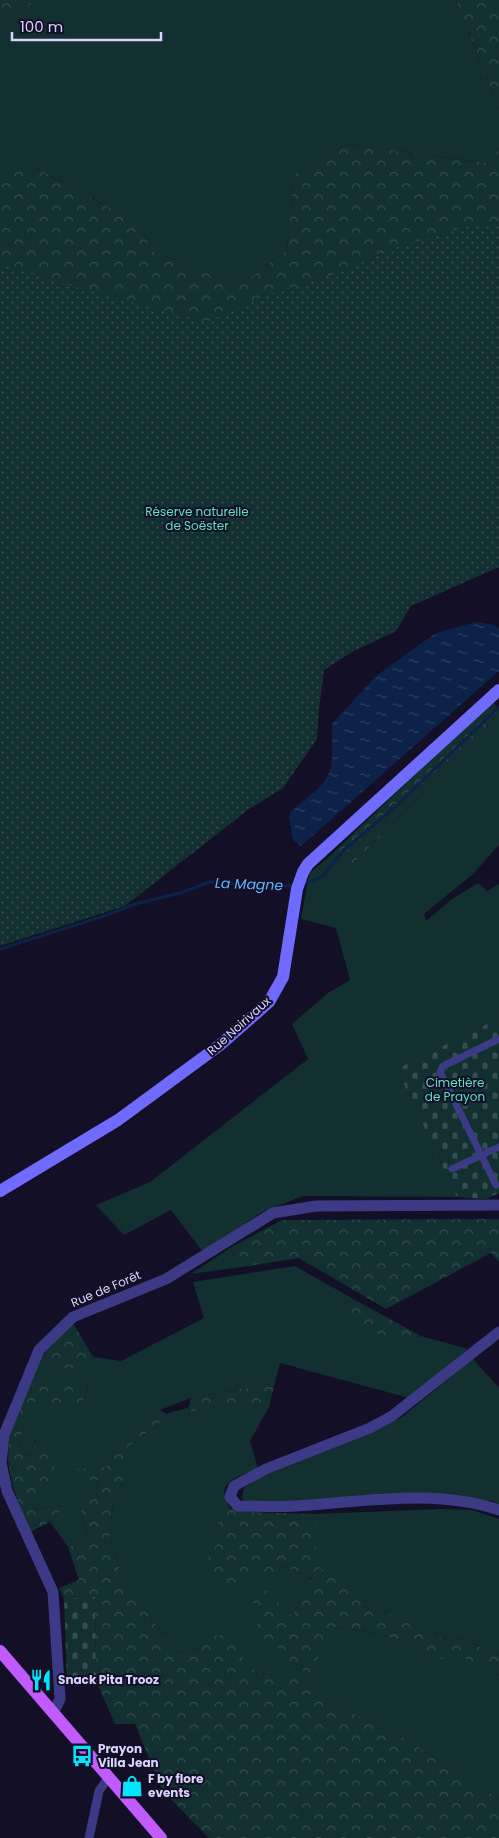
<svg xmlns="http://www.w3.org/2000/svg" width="499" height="1838" viewBox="0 0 499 1838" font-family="Poppins,sans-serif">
  <defs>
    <pattern id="forest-crowns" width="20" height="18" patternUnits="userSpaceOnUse" patternTransform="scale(1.25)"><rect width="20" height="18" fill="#12302f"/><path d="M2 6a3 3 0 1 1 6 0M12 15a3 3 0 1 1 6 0" fill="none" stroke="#344d4e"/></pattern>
    <pattern id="cemetery-stones" width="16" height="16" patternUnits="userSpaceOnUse" patternTransform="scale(1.25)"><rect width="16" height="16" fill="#12302f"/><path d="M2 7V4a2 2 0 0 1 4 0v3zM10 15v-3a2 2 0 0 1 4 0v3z" fill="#344d4e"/></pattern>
    <pattern id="park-dots" width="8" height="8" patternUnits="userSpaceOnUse" patternTransform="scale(1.25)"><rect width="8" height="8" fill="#12302f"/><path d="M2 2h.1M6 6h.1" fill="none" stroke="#344d4e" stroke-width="1.8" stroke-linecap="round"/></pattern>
    <pattern id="water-ripples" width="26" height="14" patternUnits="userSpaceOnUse" patternTransform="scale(1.25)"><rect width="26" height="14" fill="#0c2248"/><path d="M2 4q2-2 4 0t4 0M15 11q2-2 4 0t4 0" fill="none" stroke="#2f4163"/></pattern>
  </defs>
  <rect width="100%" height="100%" fill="#130f26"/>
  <g fill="#12302f">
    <polygon points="37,0 456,0 499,110 499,149 489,163 347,144 294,174 287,250 239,286 150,250 141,225 31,165 0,165 0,24"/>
    <polygon points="499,710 499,845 473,874 424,914 426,921 452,899 478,883 487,891 499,884 499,1018 398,1069 457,1197 303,1196 262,1212 203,1252 171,1210 124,1235 96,1205 150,1182 308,1059 292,1024 328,993 350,980 336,928 301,919 309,874 332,854 348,869 456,759 479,739"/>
    <polygon points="230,1248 242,1267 191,1274"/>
    <polygon points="295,1266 357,1301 347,1308 407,1340 421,1336 468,1349 409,1398 280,1363 274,1386 240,1389 191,1398 160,1410 157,1408 116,1445 106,1467 73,1470 71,1479 98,1479 96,1498 79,1504 88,1541 68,1547 50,1522 64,1506 32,1509 39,1491 53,1477 36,1439 33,1454 22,1455 20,1440 30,1400 81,1406 89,1384 29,1384 42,1356 64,1368 83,1369 93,1357 121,1361 204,1318 193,1282"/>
    <polygon points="473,1359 499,1388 499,1504 492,1501 438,1495 247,1504 242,1498 244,1488 259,1478 367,1435 402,1417"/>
    <path d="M236 1403 269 1407 250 1441 258 1468C238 1477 213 1481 230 1508L215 1526 224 1533 243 1574 275 1575 283 1566 311 1578 292 1616 261 1586 252 1602 259 1604 280 1648 276 1656 303 1667V1678L313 1669 332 1627 358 1630 406 1641 436 1661 454 1652 499 1675V1799L406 1739 325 1699 303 1679 272 1676 244 1666 202 1637V1648L176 1653 122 1577 109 1534 115 1494 124 1480V1450L159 1424 166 1414 189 1407 191 1412Z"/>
    <polygon points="440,1509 472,1510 499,1519 499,1656 460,1638 450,1641 398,1619 354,1593 315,1565 315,1514"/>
  </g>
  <g fill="url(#forest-crowns)">
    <polygon points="0,0 37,0 0,24"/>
    <polygon points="456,0 499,0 499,110"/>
    <polygon points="347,144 488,163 499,149 499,467 0,404 0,165 31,165 141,225 150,250 239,286 287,250 294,174"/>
    <polygon points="494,703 499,710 479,739 456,759 348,869 332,854 442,749"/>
    <polygon points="499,1219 499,1262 491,1253 386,1309 299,1258 241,1267 230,1248 282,1220"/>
    <polygon points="357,1301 421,1336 407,1340 380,1335 354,1320 347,1308"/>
    <polygon points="73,1323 93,1357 83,1369 64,1368 42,1356"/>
    <path d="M89 1383 81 1406 30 1401 20 1440 22 1455 33 1454 36 1439 57 1454 53 1477 39 1491 33 1509 65 1506 50 1522 30 1532C17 1500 3 1470 10 1435 13 1418 23 1400 29 1384Z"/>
    <polygon points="274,1386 269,1407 236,1403 191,1412 189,1407 191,1398 240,1389"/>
    <polygon points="157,1408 166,1414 159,1424 124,1450 126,1454 124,1480 115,1494 109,1534 122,1577 176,1653 202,1648 201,1637 239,1634 244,1666 272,1676 303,1678 303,1667 276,1656 279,1648 257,1640 259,1605 252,1603 261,1585 292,1616 311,1578 283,1566 275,1575 243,1575 232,1593 215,1584 207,1559 224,1534 215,1526 230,1508 248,1512 315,1514 316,1565 354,1593 398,1619 450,1641 460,1638 499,1656 499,1675 454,1653 436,1661 406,1641 358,1630 333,1627 313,1669 303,1679 325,1699 406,1739 499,1799 499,1838 209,1838 162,1790 135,1724 115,1724 96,1681 95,1598 64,1599 59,1588 79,1580 68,1547 88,1541 79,1504 96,1498 98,1480 71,1479 73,1469 106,1467 116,1445"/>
  </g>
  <g fill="url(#cemetery-stones)">
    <polygon points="499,1018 499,1193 486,1199 457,1197 397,1069"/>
    <polygon points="95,1597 96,1679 67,1684 64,1599"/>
  </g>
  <polygon fill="url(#park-dots)" points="468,226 499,226 499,567 411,606 396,631 352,652 324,670 319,709 317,739 283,788 249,809 125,906 0,946 0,264 61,283 207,322 269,294 345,271 382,252"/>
  <path fill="url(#water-ripples)" d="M476 622 494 625 499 629V671L301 846 293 840 289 816 291 811C301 802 315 793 324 782 336 768 331 742 332 724L376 676 436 633Z"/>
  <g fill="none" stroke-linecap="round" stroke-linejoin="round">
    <g stroke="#0c2248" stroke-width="3">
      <polyline points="302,883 312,881 323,876 343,851 394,808 499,707"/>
      <polyline points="0,949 101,917 135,904 180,893 210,882 282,887 296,884"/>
    </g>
    <g stroke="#3d3a85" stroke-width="7">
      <polyline points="452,1169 499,1147"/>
      <polyline points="496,1185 440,1072 443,1066 499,1039"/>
    </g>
    <polyline stroke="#3d3a85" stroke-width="9" points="89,1838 99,1791 109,1777"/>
    <g stroke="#3d3a85" stroke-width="11">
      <path d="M499 1332 392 1416 370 1428 266 1469 234 1486 230 1497 238 1506C257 1506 277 1507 296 1506 362 1502 435 1488 499 1510"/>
      <polyline points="53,1713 60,1699 53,1592 7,1491 1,1463 4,1435 39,1350 73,1317 166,1279 273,1213 316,1206 499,1205"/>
    </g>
    <polyline stroke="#6f6bff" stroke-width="12" points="0,1191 118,1120 220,1045 269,1002 283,977 297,889 303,872 308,864 499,690"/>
    <polyline stroke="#c25bff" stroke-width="12" points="0,1651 161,1838"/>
  </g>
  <defs>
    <g id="restaurant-bare" transform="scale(1.725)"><path d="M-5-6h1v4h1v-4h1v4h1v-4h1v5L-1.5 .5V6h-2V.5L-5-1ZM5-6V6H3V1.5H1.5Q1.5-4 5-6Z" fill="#00e5ff" stroke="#130f26" stroke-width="2.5" paint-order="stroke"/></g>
    <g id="bus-bare" transform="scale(1.725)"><path d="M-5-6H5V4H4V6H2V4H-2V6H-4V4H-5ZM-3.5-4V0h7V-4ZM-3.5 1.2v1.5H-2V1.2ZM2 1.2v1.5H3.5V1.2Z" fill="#00e5ff" stroke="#130f26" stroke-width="2.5" paint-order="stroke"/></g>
    <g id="shop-bare" transform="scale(1.725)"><path d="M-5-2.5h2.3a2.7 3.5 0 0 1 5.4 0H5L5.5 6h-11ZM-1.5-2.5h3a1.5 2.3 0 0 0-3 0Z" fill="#00e5ff" stroke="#130f26" stroke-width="2.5" paint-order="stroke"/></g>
  </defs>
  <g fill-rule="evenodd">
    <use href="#restaurant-bare" x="41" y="1680"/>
    <use href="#bus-bare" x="82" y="1756"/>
    <use href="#shop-bare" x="132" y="1786"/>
  </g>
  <g text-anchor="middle" stroke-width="4" stroke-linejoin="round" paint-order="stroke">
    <g font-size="12" fill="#5fe0c0" stroke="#130f26">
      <text x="197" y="516">Réserve naturelle<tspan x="197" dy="14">de Soëster</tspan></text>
      <text x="455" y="1087">Cimetière<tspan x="455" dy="14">de Prayon</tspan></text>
    </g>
    <g font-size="12" fill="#d9d4ff" stroke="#130f26">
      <text transform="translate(239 1026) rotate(-42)" y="4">Rue Noirivaux</text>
      <text transform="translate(106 1289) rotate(-23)" y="4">Rue de Forêt</text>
    </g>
    <g font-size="12" font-weight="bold" fill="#d9d4ff" stroke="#130f26" text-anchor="start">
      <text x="58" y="1684">Snack Pita Trooz</text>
      <text x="98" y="1753">Prayon<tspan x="98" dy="14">Villa Jean</tspan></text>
      <text x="148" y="1783">F by flore<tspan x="148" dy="14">events</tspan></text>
    </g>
    <g font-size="14" font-style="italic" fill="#62b6ff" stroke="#130f26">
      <text transform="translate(249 884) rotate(2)" y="5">La Magne</text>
    </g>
  </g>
  <path d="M12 32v8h149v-8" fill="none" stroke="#d9d4ff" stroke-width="2.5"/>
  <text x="20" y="32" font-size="15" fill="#d9d4ff" stroke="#130f26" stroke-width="4" paint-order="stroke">100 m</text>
</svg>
